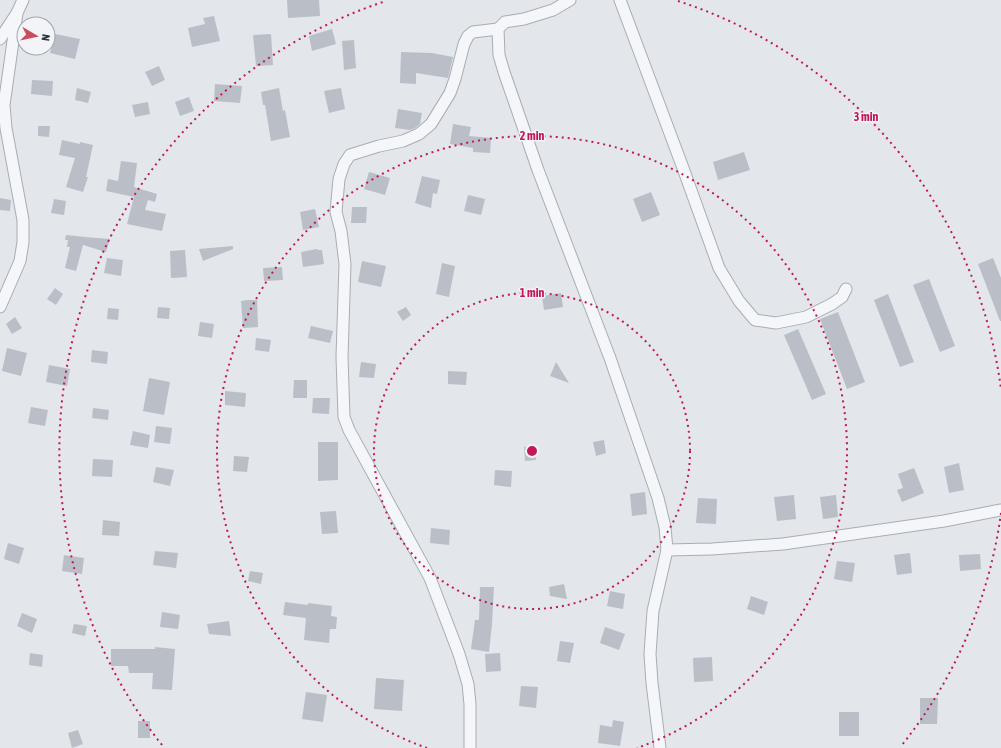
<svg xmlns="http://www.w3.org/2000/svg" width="1001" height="748" viewBox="0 0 1001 748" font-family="'Asap Condensed',sans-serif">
  <rect width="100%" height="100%" fill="#e3e6ea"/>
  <g fill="#babfc7">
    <polygon points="287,0 319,0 320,16 288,18"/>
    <polygon points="214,16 220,41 192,47 188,28 205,24 203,18"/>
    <polygon points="332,29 336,44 312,51 309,36"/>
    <polygon points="55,34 80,39 75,59 50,53"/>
    <polygon points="271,34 273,65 256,66 253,35"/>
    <polygon points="354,40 356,68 344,70 342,41"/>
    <polygon points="401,52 432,53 453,57 448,78 416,73 416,84 400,83"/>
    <polygon points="159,66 165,80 152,86 145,72"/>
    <polygon points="32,80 53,81 52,96 31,94"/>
    <polygon points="215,84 242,86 240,103 214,101"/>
    <polygon points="77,88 91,92 88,103 75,100"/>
    <polygon points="279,88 283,111 285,110 290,137 271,141 265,105 263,105 261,92"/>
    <polygon points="341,88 345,109 329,113 324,91"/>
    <polygon points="189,97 194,111 180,116 175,102"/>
    <polygon points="148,102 150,114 135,117 132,105"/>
    <polygon points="398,109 422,113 420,124 415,128 410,130 395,128"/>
    <polygon points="453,124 471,127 469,136 491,138 490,153 473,152 473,148 450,144"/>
    <polygon points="38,126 50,126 49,137 38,136"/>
    <polygon points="62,140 80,144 80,142 93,145 86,177 88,177 83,192 66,187 75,158 59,155"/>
    <polygon points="744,152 750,170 718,180 713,162"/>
    <polygon points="121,161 137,163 134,187 157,194 155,202 148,200 145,210 166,214 162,231 127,224 134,197 106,191 108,179 118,181"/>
    <polygon points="369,172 390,178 385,195 364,189"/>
    <polygon points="422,176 440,180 437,194 433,193 431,208 415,203"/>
    <polygon points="651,192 660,215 642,222 633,199"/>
    <polygon points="468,195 485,199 481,215 464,211"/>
    <polygon points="0,198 11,200 10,211 0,210"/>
    <polygon points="54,199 66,201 64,215 51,213"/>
    <polygon points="352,207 367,207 366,223 351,223"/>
    <polygon points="315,209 319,227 303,230 300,212"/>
    <polygon points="66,235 85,237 110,239 106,252 83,245 76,271 65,268 70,247 67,247 68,240 65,240"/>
    <polygon points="233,246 233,249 203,261 199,249"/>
    <polygon points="317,249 318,250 322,250 324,264 303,267 301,252"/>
    <polygon points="185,250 187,277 171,278 170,251"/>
    <polygon points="107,258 123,260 121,276 104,273"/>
    <polygon points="993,258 1001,278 1001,321 1000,321 978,264"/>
    <polygon points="362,261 386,266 381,287 358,282"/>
    <polygon points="442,263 455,266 449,297 436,294"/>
    <polygon points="282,267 283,280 264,281 263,268"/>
    <polygon points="929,279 955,346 940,352 913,285"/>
    <polygon points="55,288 63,294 56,305 47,299"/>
    <polygon points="561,293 563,307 544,310 542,296"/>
    <polygon points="888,294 914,362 900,367 874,300"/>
    <polygon points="248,300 257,300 258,327 243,328 241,301"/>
    <polygon points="158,307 170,308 169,319 157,318"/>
    <polygon points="406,307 411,315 403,321 397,312"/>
    <polygon points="108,308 119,309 118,320 107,319"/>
    <polygon points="838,312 865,382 847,389 820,319"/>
    <polygon points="15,317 22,328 12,334 6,324"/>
    <polygon points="200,322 214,324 212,338 198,336"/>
    <polygon points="311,326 333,331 330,343 308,338"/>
    <polygon points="798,329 826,394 812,400 784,335"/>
    <polygon points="256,338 271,340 269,352 255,350"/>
    <polygon points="7,348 27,353 21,376 2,371"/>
    <polygon points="92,350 108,352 107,364 91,362"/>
    <polygon points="361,362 376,364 374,378 359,377"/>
    <polygon points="556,362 569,383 550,376"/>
    <polygon points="49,365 70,369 67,386 46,382"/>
    <polygon points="448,371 467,372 466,385 448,384"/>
    <polygon points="149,378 170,382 164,415 143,411"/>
    <polygon points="294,380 307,380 307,398 293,398"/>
    <polygon points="225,391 246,393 245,407 225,405"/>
    <polygon points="313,398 330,398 329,414 312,413"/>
    <polygon points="31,407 48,410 45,426 28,423"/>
    <polygon points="93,408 109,410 108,420 92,418"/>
    <polygon points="156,426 172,428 170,444 154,442"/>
    <polygon points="133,431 150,435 148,448 130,445"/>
    <polygon points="604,440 606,453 596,456 593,442"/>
    <polygon points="318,442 338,442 338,480 318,481"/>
    <polygon points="535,446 536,460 525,461 524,447"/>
    <polygon points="234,456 249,457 247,472 233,471"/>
    <polygon points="93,459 113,460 112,477 92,476"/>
    <polygon points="959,463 964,490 949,493 944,467"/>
    <polygon points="156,467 174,470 170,486 153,482"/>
    <polygon points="914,468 924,493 902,502 897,490 903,488 898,474"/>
    <polygon points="495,470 512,471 511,487 494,485"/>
    <polygon points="645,492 647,514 632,516 630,494"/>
    <polygon points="794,495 796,519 777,521 774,497"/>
    <polygon points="836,495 838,517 823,519 820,497"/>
    <polygon points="698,498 717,499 716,524 696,523"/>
    <polygon points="336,511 338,533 322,534 320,512"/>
    <polygon points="103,520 120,522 119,536 102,535"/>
    <polygon points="431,528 450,530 449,545 430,543"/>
    <polygon points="8,543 24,548 19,564 4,559"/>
    <polygon points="155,551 178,553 176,568 153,565"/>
    <polygon points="910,553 912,573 897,575 894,555"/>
    <polygon points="980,554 981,569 960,571 959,555"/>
    <polygon points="64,555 84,558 82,574 62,571"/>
    <polygon points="837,561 855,563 852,582 834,579"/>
    <polygon points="250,571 263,573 261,584 248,581"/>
    <polygon points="564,584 567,599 550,596 549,587"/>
    <polygon points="480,587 494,587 492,624 489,652 471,649 475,620 479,620"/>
    <polygon points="610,591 625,594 623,609 607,606"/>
    <polygon points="751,596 768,602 764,615 747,609"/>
    <polygon points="285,602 308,605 308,603 332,606 331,616 337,617 336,629 330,629 329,643 304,640 306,618 283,615"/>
    <polygon points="162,612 180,615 178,629 160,627"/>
    <polygon points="22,613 37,619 32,633 17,626"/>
    <polygon points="229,621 231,636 209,634 207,624"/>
    <polygon points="74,624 87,626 85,636 72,633"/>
    <polygon points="605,627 625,634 619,650 600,643"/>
    <polygon points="560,641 574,643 570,663 557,661"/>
    <polygon points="155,647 175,649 172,690 152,689 153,673 129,673 128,666 111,666 111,649 155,649"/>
    <polygon points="30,653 43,655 42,667 29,665"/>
    <polygon points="500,653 501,671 486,672 485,654"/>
    <polygon points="712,657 713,681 694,682 693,658"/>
    <polygon points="376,678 404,680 402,711 374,709"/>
    <polygon points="521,686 538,687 536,708 519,706"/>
    <polygon points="306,692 327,695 323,722 302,719"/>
    <polygon points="920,698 938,698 937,724 920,724"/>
    <rect x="839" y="712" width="20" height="24"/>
    <polygon points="613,720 624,722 620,746 598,743 600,725 612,727"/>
    <rect x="138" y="721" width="12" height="17"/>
    <polygon points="78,730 83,744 72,748 68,733"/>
  </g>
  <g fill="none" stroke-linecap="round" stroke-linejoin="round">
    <g stroke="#a8adb4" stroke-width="13">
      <g id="minor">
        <polyline points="570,0 553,10 524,19 505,22 498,29 499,55 504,72 538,170 610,358 658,498 665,527 667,550 712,549 783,544 944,521 1001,510"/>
        <polyline points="620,0 683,168 719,268 739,301 755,320 776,323 806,317 832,304 842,297 846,289"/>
        <polyline points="0,39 17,13 23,0"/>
        <polyline points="0,307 20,261 23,242 23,220 6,128 4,105 17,13"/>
        <polyline points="470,748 470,704 468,684 459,654 430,578 349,430 344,417 342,357 345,264 341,231 336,212 339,179 344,164 350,155 379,146 403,141 419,134 431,124 450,93 455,79 464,44 468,36 473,32 498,29"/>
        <polyline points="660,748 652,683 650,654 653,611 667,550"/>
      </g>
    </g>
    <use href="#minor" stroke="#f5f6f9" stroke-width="11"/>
  </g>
  <g fill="none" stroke="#c2185b" stroke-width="2" stroke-dasharray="2 4">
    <circle cx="532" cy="451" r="158"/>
    <path d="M427 748A315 315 0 1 1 637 748"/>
    <path d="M1001 513A473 473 0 0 1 902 745M162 745A473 473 0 0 1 386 1M678 1A473 473 0 0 1 1001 389"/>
  </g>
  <circle cx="532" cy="451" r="6" fill="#c2185b" stroke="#f2f4f8" stroke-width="2"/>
  <g font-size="12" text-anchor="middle" font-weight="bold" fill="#c2185b" stroke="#f2f4f8" stroke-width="3" stroke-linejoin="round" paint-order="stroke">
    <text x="866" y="121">3 min</text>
    <text x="532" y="140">2 min</text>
    <text x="532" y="297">1 min</text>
  </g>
  <g transform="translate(36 36) rotate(99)"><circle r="19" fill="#f2f4f8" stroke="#a2a7af"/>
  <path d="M0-3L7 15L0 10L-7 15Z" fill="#ca4d5e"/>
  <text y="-6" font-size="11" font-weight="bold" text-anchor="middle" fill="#2b3342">N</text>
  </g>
</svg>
